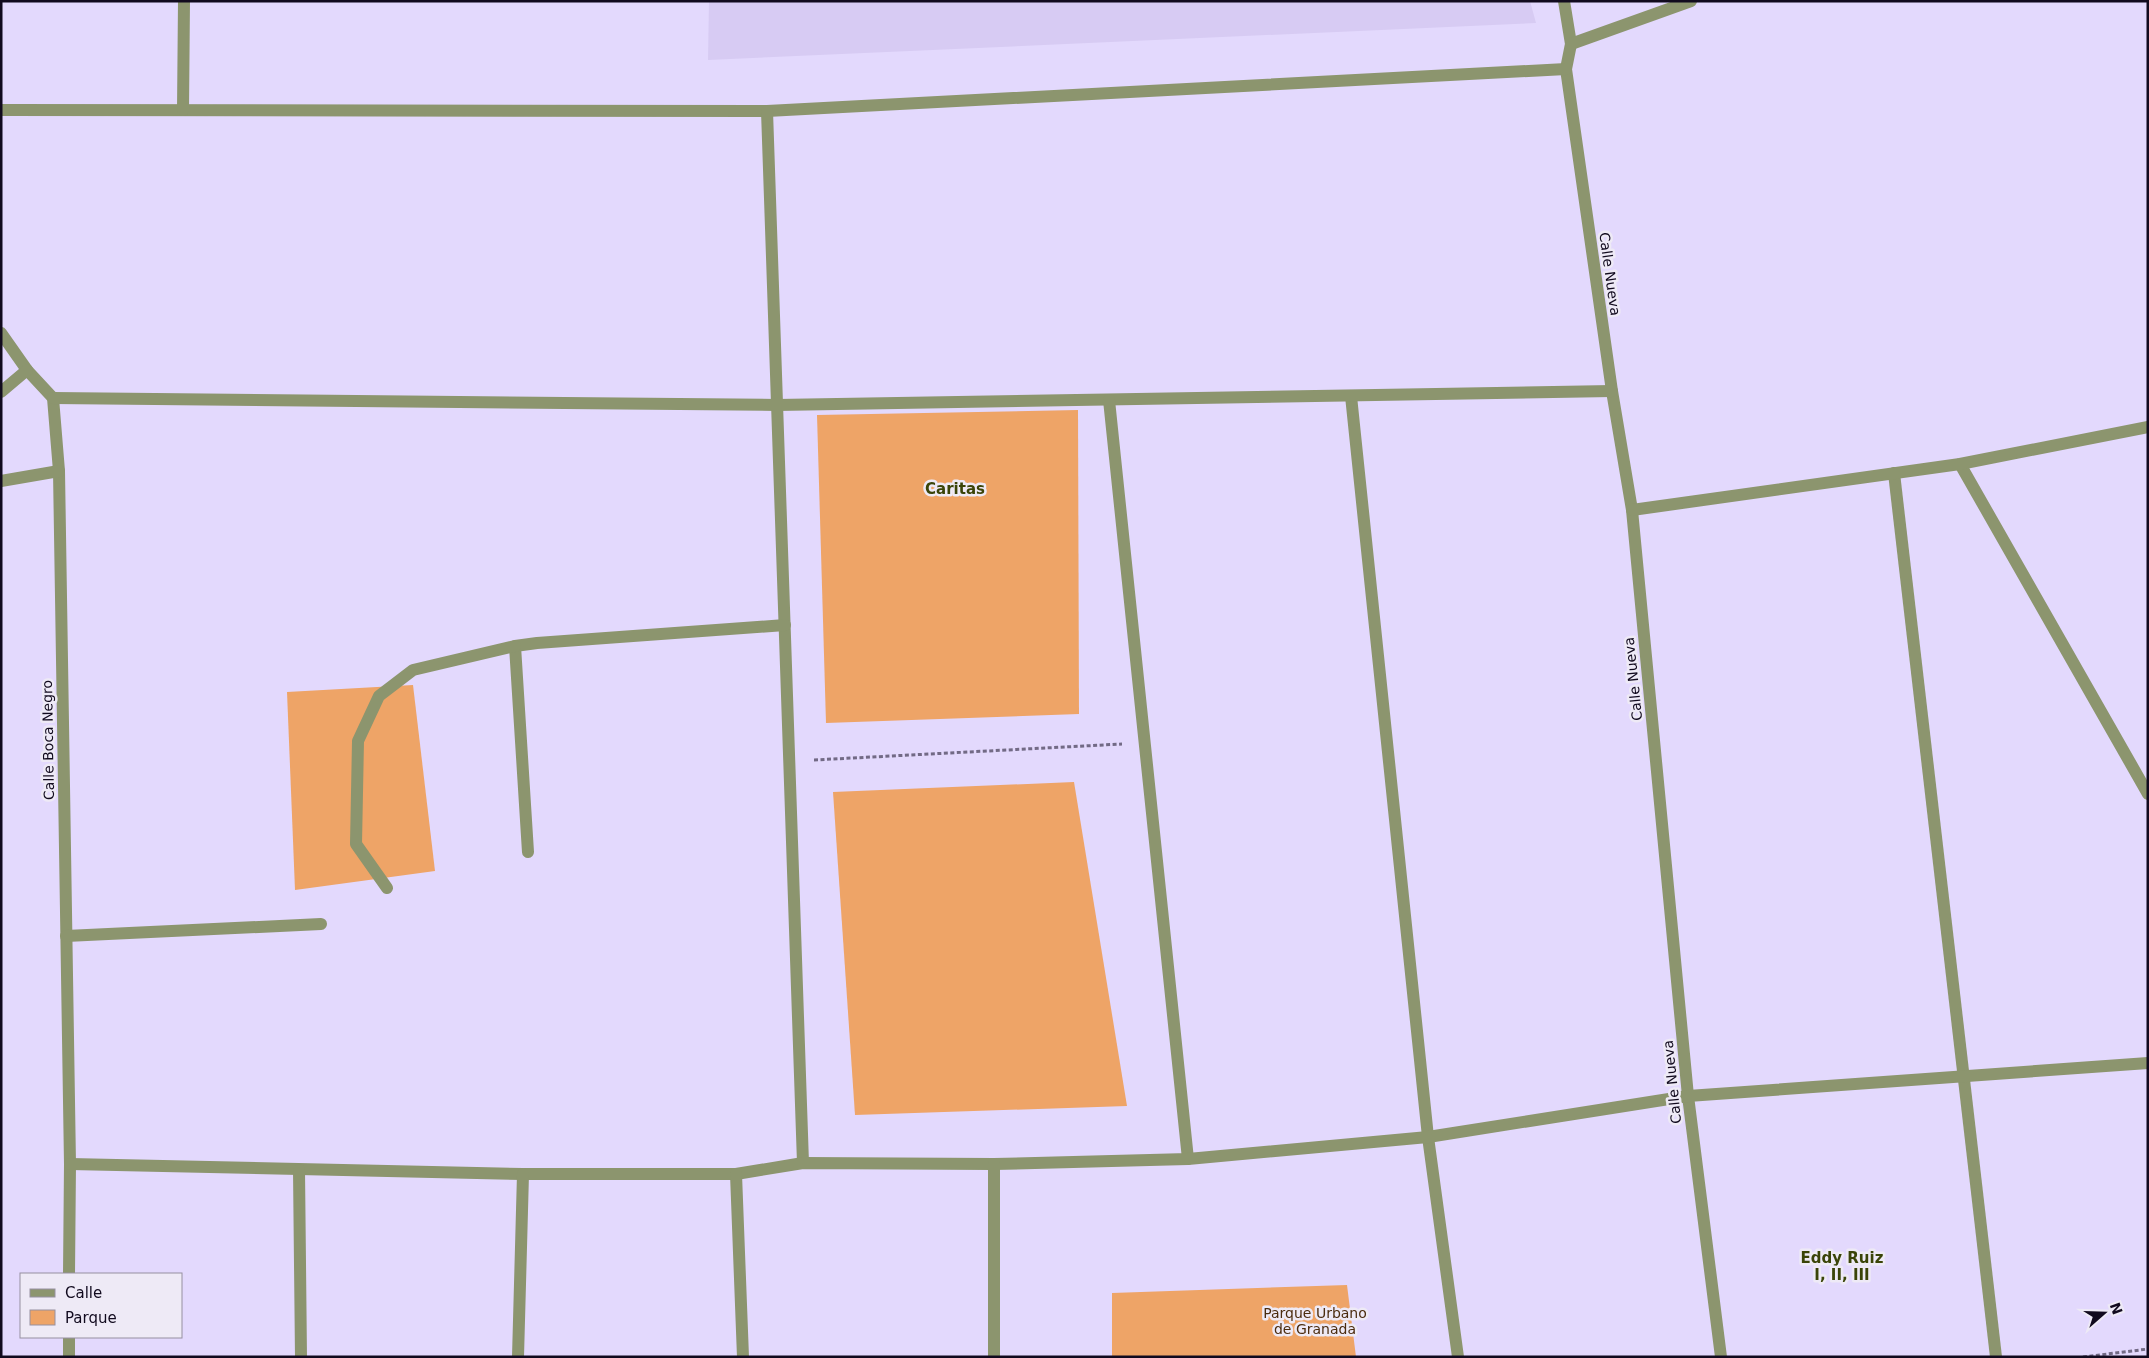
<svg xmlns="http://www.w3.org/2000/svg" width="2149" height="1358" viewBox="0 0 2149 1358" font-family="'DejaVu Sans',sans-serif">
  <rect width="100%" height="100%" fill="#e3d9fd"/>
  <polygon fill="#d7cbf3" points="709,1 1530,1 1536,23 708,60"/>
  <g fill="#eea467">
    <polygon points="1078,410 1079,714 826,723 817,415"/>
    <polygon points="413,685 435,871 295,890 287,692"/>
    <polygon points="1074,782 1127,1106 855,1115 833,792"/>
    <polygon points="1347,1285 1356,1357 1112,1357 1112,1293"/>
  </g>
  <g fill="none" stroke-linecap="round" stroke-linejoin="round">
    <g stroke="#726a85" stroke-width="3" stroke-dasharray="4 2.5" stroke-linecap="butt">
      <polyline points="814,760 1122,744"/>
      <polyline points="2083,1357 2148,1349"/>
    </g>
    <g stroke="#8c956e" stroke-width="12">
      <polyline points="1564,1 1571,44 1566,69 1612,391 1632,510 1688,1096 1721,1357"/>
      <polyline points="1571,44 1691,1"/>
      <polyline points="1,110 767,111 1566,69"/>
      <polyline points="183,110 184,1"/>
      <polyline points="767,111 803,1163"/>
      <polyline points="1,333 27,370 53,398 59,471 70,1164 69,1274"/>
      <polyline points="1,392 27,370"/>
      <polyline points="1351,396 1428,1137 1458,1357"/>
      <polyline points="53,398 777,405 1612,391"/>
      <polyline points="1109,400 1188,1159"/>
      <polyline points="1960,464 2148,794"/>
      <polyline points="1894,473 1996,1357"/>
      <polyline points="1,481 59,471"/>
      <polyline points="1632,510 1960,464 2148,427"/>
      <polyline points="528,852 515,646 537,643 785,625"/>
      <polyline points="387,888 356,844 358,741 379,696 413,670 515,646"/>
      <polyline points="66,936 321,924"/>
      <polyline points="70,1164 523,1174 736,1174 803,1163 994,1164 1188,1159 1428,1137 1688,1096 2148,1063"/>
      <polyline points="994,1164 994,1357"/>
      <polyline points="299,1170 301,1357"/>
      <polyline points="736,1174 743,1357"/>
      <polyline points="69,1357 69,1337"/>
      <polyline points="518,1357 523,1174"/>
    </g>
  </g>
  <g text-anchor="middle" stroke-width="5" stroke-linejoin="round" paint-order="stroke">
    <g font-size="14" fill="#110a1e" stroke="#eeeaf6">
      <text transform="translate(1610 274) rotate(82)" y="5">Calle Nueva</text>
      <text transform="translate(1633 679) rotate(-96)" y="5">Calle Nueva</text>
      <text transform="translate(48 740) rotate(-91)" y="5">Calle Boca Negro</text>
      <text transform="translate(1672 1082) rotate(-96)" y="5">Calle Nueva</text>
    </g>
    <g font-size="14" fill="#4b2c0f" stroke="#eeeaf6">
      <text x="1315" y="1318">Parque Urbano<tspan x="1315" dy="16">de Granada</tspan></text>
    </g>
    <g font-size="15" font-weight="bold" fill="#3a4408" stroke="#eeeaf6">
      <text x="955" y="494">Caritas</text>
      <text x="1842" y="1263">Eddy Ruiz<tspan x="1842" dy="17">I, II, III</tspan></text>
    </g>
  </g>
  <rect width="2149" height="1358" fill="none" stroke="#110a1e" stroke-width="5"/>
  <rect x="20" y="1273" width="162" height="65" fill="#eeeaf6" stroke="#9690a0"/>
  <rect x="30" y="1289" width="25" height="8" fill="#8c956e" stroke="#9690a0"/>
  <text x="65" y="1298" font-size="15" fill="#110a1e">Calle</text>
  <rect x="30" y="1310" width="25" height="15" fill="#eea467" stroke="#9690a0"/>
  <text x="65" y="1323" font-size="15" fill="#110a1e">Parque</text>
  <g transform="translate(2104 1313) rotate(70)" stroke="#eeeaf6" stroke-width="4" paint-order="stroke">
  <path d="M0-4L9 19L0 12L-9 19Z" fill="#110a1e"/>
  <text y="-8" font-size="14" font-weight="bold" text-anchor="middle" fill="#110a1e">N</text>
  </g>
</svg>
